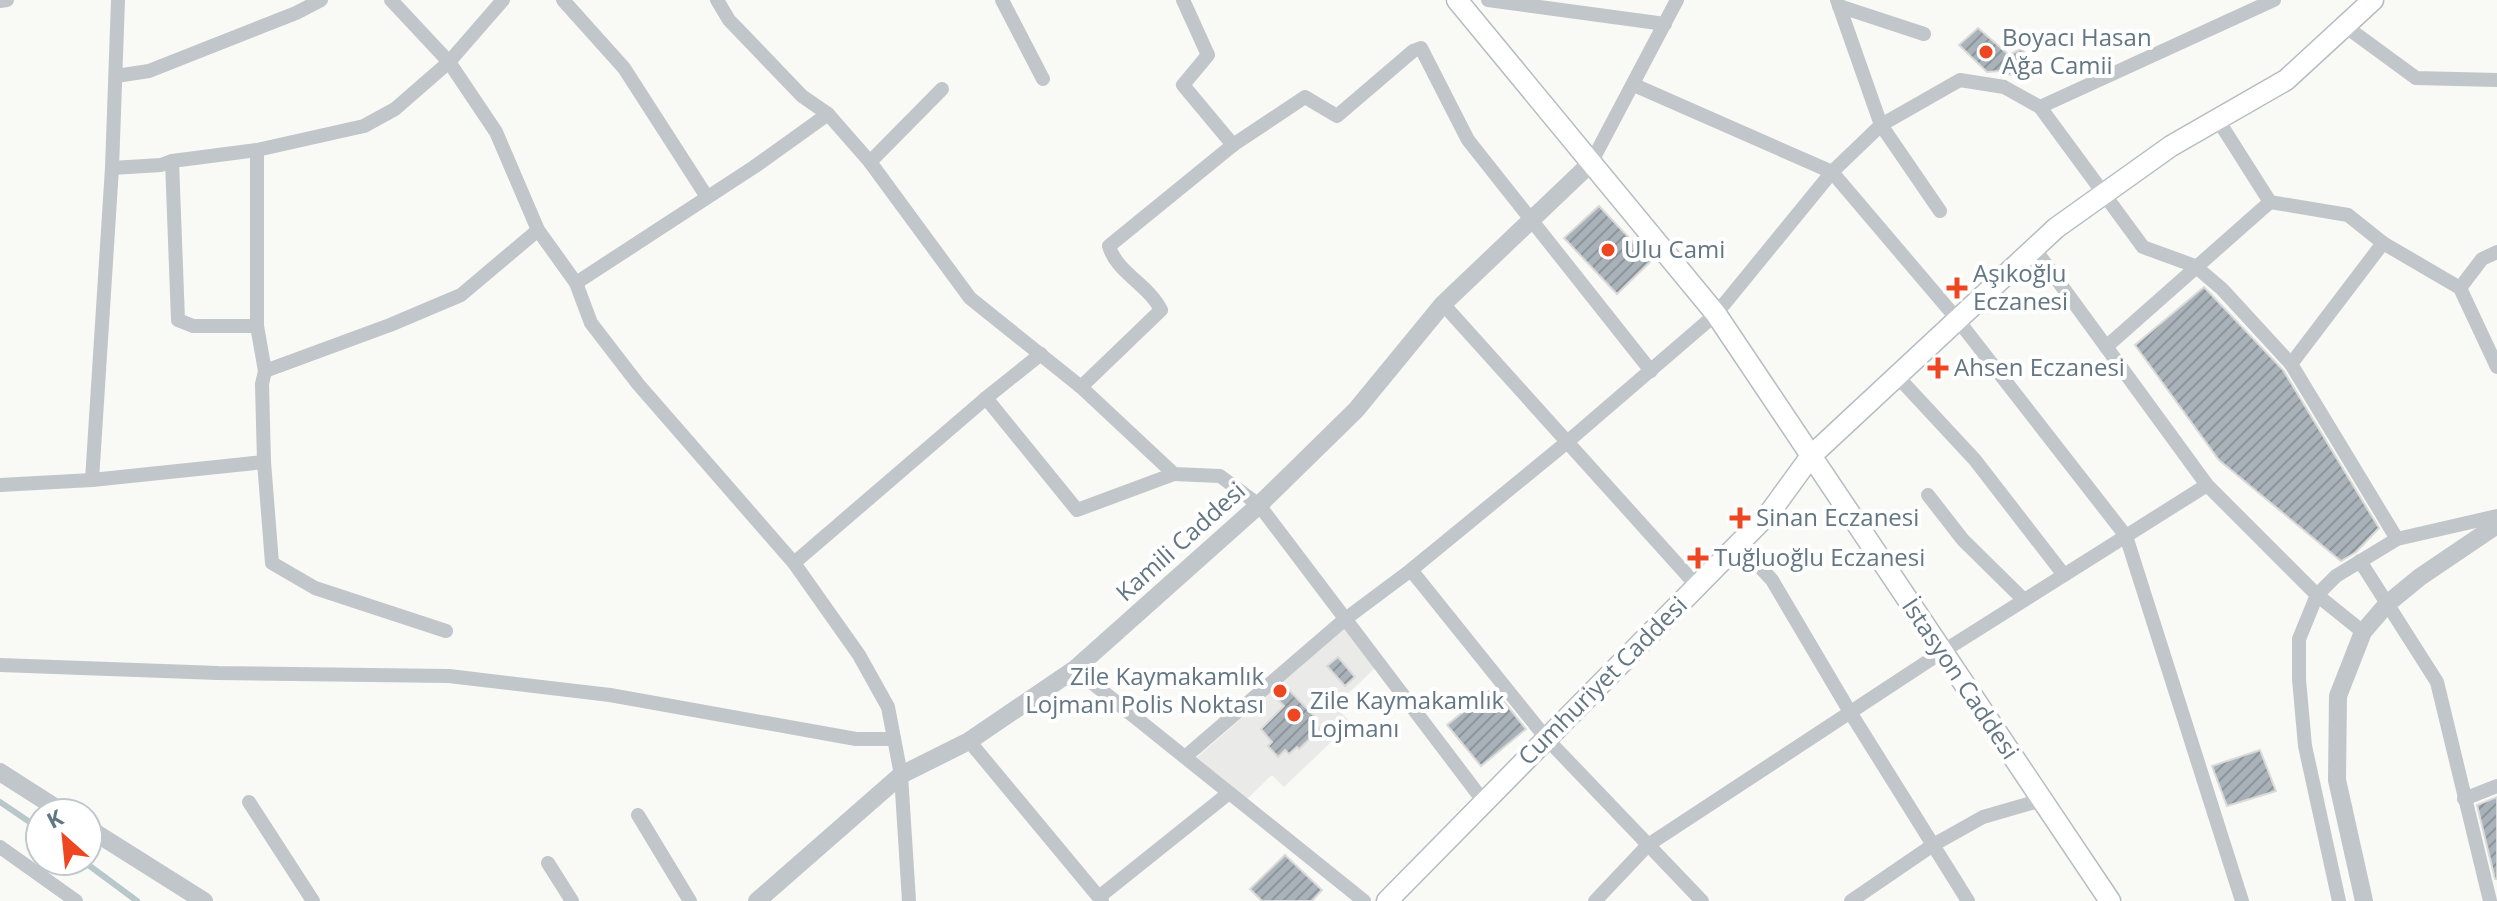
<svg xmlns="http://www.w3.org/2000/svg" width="2497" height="901" viewBox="0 0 2497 901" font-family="'Open Sans',sans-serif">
  <defs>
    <pattern id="building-hatch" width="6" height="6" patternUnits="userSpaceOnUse" patternTransform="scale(2)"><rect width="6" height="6" fill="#a8b2b8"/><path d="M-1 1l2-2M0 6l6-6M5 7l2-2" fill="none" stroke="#8c959b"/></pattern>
  </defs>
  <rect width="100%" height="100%" fill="#f9f9f6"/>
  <polygon fill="#eaeae9" points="1344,628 1375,668 1335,706 1351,723 1284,787 1272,775 1247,799 1195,759"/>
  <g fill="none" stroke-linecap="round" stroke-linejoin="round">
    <g stroke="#b8c7ca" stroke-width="6">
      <polyline points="0,802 40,829"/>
      <polyline points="83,861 137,901"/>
    </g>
  </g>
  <g fill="url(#building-hatch)" stroke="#dadad8" stroke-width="2">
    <polygon points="1978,28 2009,55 2021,49 2032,60 2032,70 2011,75 2000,71 1987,72 1959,45"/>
    <polygon points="1599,206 1651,261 1617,294 1564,238"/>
    <polygon points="2204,287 2283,370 2379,528 2356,552 2341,561 2219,460 2135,345"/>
    <polygon points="1338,657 1355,677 1345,686 1327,666"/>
    <polygon points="1284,685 1316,718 1312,720 1320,729 1299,749 1297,747 1289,754 1285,750 1278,757 1268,746 1272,742 1261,729 1284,706 1273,694"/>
    <polygon points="1493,688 1526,729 1481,766 1447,725"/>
    <polygon points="2260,750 2276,791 2227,806 2212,766"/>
    <polygon points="2497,797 2497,879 2495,879 2477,805"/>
    <polygon points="1285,855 1322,890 1312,901 1262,901 1250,889"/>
  </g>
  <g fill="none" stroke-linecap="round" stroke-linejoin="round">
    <g stroke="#b6bcc1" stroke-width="23">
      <g id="secondary">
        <polyline points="1457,0 1716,314 2110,901"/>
        <polyline points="1387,901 1771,511 1811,456 2056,228 2171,146 2286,80 2373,0"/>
      </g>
    </g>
    <g stroke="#c1c6ca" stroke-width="14">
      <polyline points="391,0 449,62 496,132 538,230 576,283 591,323 638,384 794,563 859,655 888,707 901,775 909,901"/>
      <polyline points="563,0 624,68 707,197"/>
      <polyline points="717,0 729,20 802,96 828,114 870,162 970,298 1081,387 1174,474 1220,476 1259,505 1484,802"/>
      <polyline points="1002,0 1043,79"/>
      <polyline points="1183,0 1208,55 1183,85 1233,145"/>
      <polyline points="1488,0 1665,24"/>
      <polyline points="1837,0 1881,125 1940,211"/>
      <polyline points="0,1 7,0"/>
      <polyline points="1839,6 1924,34"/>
      <polyline points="2345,26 2416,78 2497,80"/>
      <polyline points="116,76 149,71 296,13 321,0"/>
      <polyline points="1634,85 1832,172 1957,319 2126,536 2242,901"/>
      <polyline points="2040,107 2274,0"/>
      <polyline points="2218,120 2270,202 2348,215 2383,243 2460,288 2482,259 2497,252"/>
      <polyline points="257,150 257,326 265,371 262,384 264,462 272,563 315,588 446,631"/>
      <polyline points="172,161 178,320 193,326 257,326"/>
      <polyline points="870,162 942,89"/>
      <polyline points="1591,163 1677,0"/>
      <polyline points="112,168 161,165 172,161 257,150 364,126 395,109 449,62 503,0"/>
      <polyline points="2034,248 2207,485 2317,595 2363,632"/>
      <polyline points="576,283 754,167 828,114"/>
      <polyline points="2460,288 2497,367"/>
      <polyline points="1443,304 1697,586"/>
      <polyline points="2106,347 2270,202"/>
      <polyline points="2291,364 2383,243"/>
      <polyline points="265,371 390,325 461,295 538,230"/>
      <polyline points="1897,376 1975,460 2064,575"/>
      <path d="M1081 387 1161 310C1149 285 1116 272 1109 246L1233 145 1305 97 1337 116 1413 51 1421 48 1468 140 1651 371"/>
      <polyline points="986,398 1077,510 1174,474"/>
      <polyline points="92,480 112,168 118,0"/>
      <polyline points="0,485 92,480 264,462"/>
      <polyline points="1928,495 1963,540 2024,600"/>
      <polyline points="1739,544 1772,580 1850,712 1968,901"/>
      <polyline points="2360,561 2437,682 2490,901"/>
      <polyline points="794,563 986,398 1041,354"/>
      <polyline points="1411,570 1546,738 1702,901"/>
      <polyline points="0,665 218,673 449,676 610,695 856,739 894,739"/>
      <polyline points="1075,669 1364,901"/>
      <polyline points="969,741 1102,901"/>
      <polyline points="1185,757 1344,620 1411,570 1566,443 1716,314 1832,172 1881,125 1960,80 2004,87 2040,107 2143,247 2195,266 2222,289 2291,364 2397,539"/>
      <polyline points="2464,799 2497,786"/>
      <polyline points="249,802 313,901"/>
      <polyline points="638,815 690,901"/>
      <polyline points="0,847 76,901"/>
      <polyline points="548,863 572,901"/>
      <polyline points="1099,897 1229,793"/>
      <polyline points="1595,901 1648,845 1942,652 2207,485"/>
      <polyline points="1851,901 1933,845 1983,817 2042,800"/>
      <polyline points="2339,901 2305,746 2299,679 2299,639 2317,595 2336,576 2397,539 2497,516"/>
    </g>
    <g stroke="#c1c6ca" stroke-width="18">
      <polyline points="0,772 64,813"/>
      <polyline points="88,828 204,901"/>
      <polyline points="757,901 901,775 969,741 1075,669 1259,505 1356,410 1443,304 1591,163"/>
      <polyline points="2364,901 2337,780 2338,696 2363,632 2387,604 2420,577 2497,525"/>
    </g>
    <use href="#secondary" stroke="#fff" stroke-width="20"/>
  </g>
  <g fill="#ee4620" stroke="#fff" stroke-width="3">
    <circle cx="1986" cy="52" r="8"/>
    <circle cx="1608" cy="250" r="8"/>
    <path d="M1953 276h8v8h8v8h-8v8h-8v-8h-8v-8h8z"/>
    <path d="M1934 356h8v8h8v8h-8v8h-8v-8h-8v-8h8z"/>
    <path d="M1736 506h8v8h8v8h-8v8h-8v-8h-8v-8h8z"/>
    <path d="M1694 546h8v8h8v8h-8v8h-8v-8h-8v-8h8z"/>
    <circle cx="1280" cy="691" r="8"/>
    <circle cx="1294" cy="715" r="8"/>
  </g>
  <g text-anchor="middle" stroke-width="8" stroke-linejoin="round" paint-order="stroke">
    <g font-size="24" fill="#627683" stroke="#fff" text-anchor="start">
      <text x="2002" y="46">Boyacı Hasan<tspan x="2002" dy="28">Ağa Camii</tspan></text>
      <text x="1624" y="258">Ulu Cami</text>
      <text x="1973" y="282">Aşıkoğlu<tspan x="1973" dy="28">Eczanesi</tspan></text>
      <text x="1954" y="376">Ahsen Eczanesi</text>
      <text x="1756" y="526">Sinan Eczanesi</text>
      <text x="1714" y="566">Tuğluoğlu Eczanesi</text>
      <text x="1264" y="685" text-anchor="end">Zile Kaymakamlık<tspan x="1264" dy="28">Lojmanı Polis Noktası</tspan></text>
      <text x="1310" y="709">Zile Kaymakamlık<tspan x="1310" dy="28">Lojmanı</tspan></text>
    </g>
    <g font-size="24" fill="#627683" stroke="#fff">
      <text transform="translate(1181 542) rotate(-42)" y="8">Kamili Caddesi</text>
      <text transform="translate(1960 679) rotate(56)" y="8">İstasyon Caddesi</text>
      <text transform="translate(1603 681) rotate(-45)" y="8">Cumhuriyet Caddesi</text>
    </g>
  </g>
  <g transform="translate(64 837) rotate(333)"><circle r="38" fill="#ffffff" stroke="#c0c8cd" stroke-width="2"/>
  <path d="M0-6L14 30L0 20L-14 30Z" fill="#ee4620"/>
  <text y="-12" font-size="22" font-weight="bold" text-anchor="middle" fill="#627683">K</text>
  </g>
</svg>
